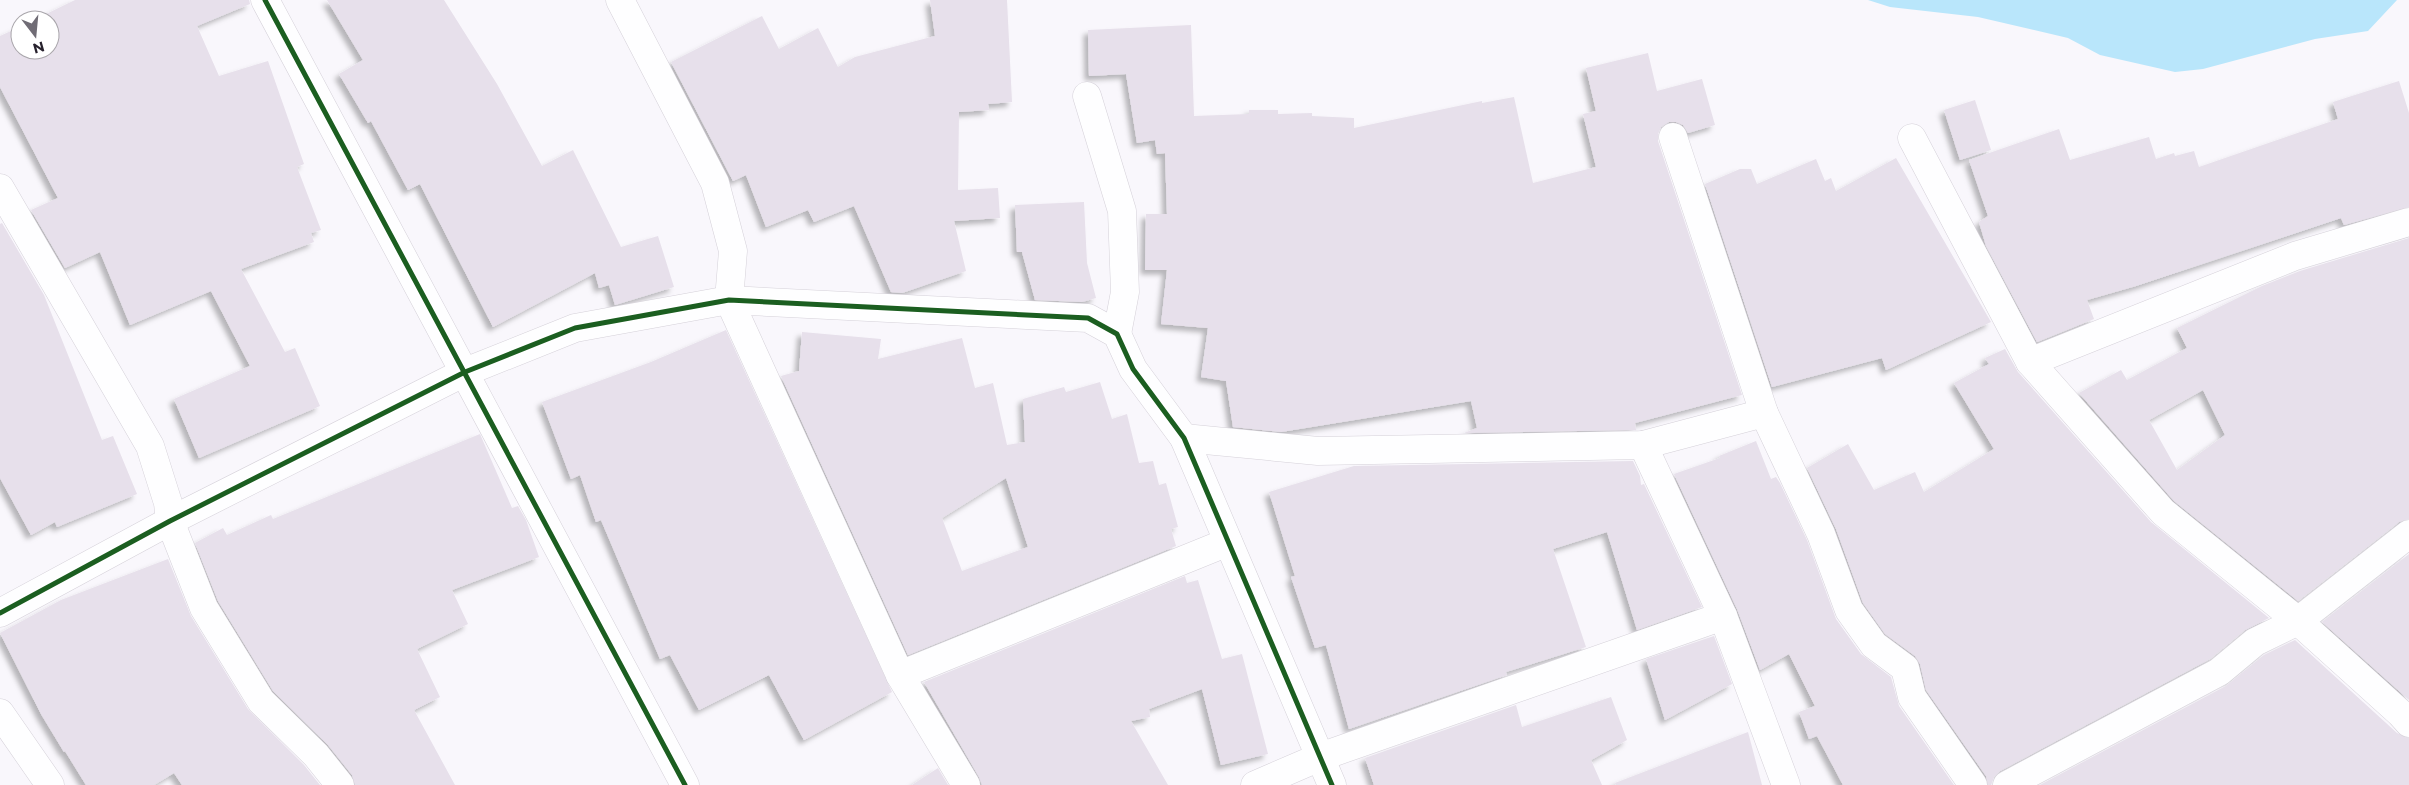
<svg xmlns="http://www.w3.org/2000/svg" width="2409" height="785" viewBox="0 0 2409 785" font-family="Montserrat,sans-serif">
  <defs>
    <filter id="shadow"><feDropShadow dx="-4.5" dy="4.5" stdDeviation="2.5" flood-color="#0004"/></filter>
  </defs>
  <rect width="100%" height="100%" fill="#f9f7fc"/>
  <polygon fill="#b9e6fb" points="1868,0 2397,0 2368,31 2315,39 2203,69 2175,72 2100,55 2068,38 1978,17 1890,7"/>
  <g fill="#e7e0eb" fill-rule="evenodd" filter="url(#shadow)">
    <polygon points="75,0 249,0 250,4 197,26 219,76 268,61 304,164 297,167 321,230 311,233 314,242 241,269 285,352 295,348 320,406 199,458 174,399 250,366 211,291 130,325 100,252 65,268 31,210 58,198 0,87 0,36 20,27 20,50 50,50 50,20 34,20"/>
    <polygon points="327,0 444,0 497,84 542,166 573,150 621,247 658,236 674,287 615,305 609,285 599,288 595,273 493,327 420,184 408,190 371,121 368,123 339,74 363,60"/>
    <polygon points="930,0 1007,0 1012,102 988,104 989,110 959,112 958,190 998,188 1000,218 954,221 966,271 902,293 891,292 854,206 814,222 808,210 766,227 746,175 733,181 671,62 762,16 779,49 818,28 838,67 855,57 935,36"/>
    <polygon points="1191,25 1194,116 1249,114 1249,110 1278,110 1278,114 1312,113 1312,116 1354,118 1354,128 1482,101 1482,103 1514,97 1533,183 1596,167 1583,114 1596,111 1586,68 1648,53 1657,91 1702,79 1715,125 1688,133 1683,125 1676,122 1669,122 1661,127 1658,134 1658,141 1742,395 1635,423 1636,430 1464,433 1477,428 1471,401 1281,432 1233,427 1226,381 1201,377 1208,328 1161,324 1167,270 1145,270 1146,214 1167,214 1165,153 1157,154 1155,140 1137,143 1126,74 1089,76 1088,30"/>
    <polygon points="2399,81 2409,113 2409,207 2344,225 2341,218 2136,286 2087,300 2094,319 2037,342 1986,246 1979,222 1988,216 1969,160 2059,129 2070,160 2149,137 2156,159 2174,153 2175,156 2194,151 2199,167 2338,119 2333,102"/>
    <polygon points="1975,100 1991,150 1960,160 1944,110"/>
    <polygon points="1896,158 1991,322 1886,370 1882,358 1772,387 1705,184 1740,169 1751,169 1757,184 1816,159 1825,181 1831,178 1836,191"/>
    <polygon points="1084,202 1087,263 1096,298 1082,302 1035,300 1022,252 1017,252 1015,205"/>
    <polygon points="2,223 44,295 102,440 113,436 137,494 57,527 55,522 31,535 0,478 0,224"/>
    <path d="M2409 238V519L2399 522 2298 601 2174 501 2079 393 2121 370 2127 380 2187 348 2177 328 2262 286 2300 271ZM2203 390 2225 435 2177 470 2149 420Z"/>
    <polygon points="726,330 892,692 804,740 769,675 699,710 670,655 660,659 601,520 596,522 580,475 571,479 542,402 651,362"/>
    <path d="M802 332 881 339 878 359 962 338 975 388 993 383 1007 445 1025 442 1023 399 1064 387 1066 392 1100 382 1112 419 1127 414 1139 463 1153 461 1159 485 1166 483 1178 527 1171 529 1176 546 908 655 781 376 799 371ZM1006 478 1028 547 962 571 942 518Z"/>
    <polygon points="2005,349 2018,372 2151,522 2269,618 2245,630 2210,659 2000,771 1994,777 1991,785 1988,785 1986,776 1926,690 1920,664 1915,656 1885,634 1863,603 1836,529 1807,468 1848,444 1874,490 1915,472 1924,492 1994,449 1954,383 1989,364 1985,358"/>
    <polygon points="480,434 512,508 518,506 526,520 539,557 452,590 468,624 417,649 440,697 414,710 455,785 355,785 352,775 328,745 273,691 218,601 195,543 223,528 227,535 271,515 273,519"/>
    <polygon points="1756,441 1771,479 1776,477 1780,483 1807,540 1836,619 1861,654 1891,677 1899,706 1954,785 1843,785 1817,736 1809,739 1799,712 1815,706 1789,654 1760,670 1737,609 1674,474 1720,458 1719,456"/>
    <polygon points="1633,461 1640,476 1641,485 1644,484 1702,607 1637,630 1607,532 1553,549 1586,647 1506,672 1507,675 1349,729 1326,645 1315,648 1291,577 1295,576 1269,492 1354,466"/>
    <polygon points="2409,554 2409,700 2322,622"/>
    <polygon points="168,559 191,616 248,709 304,765 320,785 182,785 174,773 154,785 86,785 65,751 64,752 41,714 0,633 61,600"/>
    <polygon points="1185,576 1187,583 1198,580 1222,659 1242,654 1268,754 1221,765 1202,689 1149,709 1150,717 1131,721 1168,785 982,785 979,777 924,682"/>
    <polygon points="1714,636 1732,684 1665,720 1646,659"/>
    <polygon points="2295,640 2397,733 2409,738 2409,785 2040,785 2226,686 2264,655"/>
    <polygon points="1611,697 1627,740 1591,760 1602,785 1374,785 1365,758 1516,705 1522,727"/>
    <polygon points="1748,732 1762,785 1616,785 1615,783"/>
    <polygon points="938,768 948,785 912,785"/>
  </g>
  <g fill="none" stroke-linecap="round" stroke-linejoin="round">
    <g stroke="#d5d1d9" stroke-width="29">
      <g id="street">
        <polyline points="265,0 685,785"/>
        <polyline points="620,0 715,183 733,251 729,300 900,675 966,785"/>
        <polyline points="1087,96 1122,211 1125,292 1117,334"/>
        <polyline points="1673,137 1764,413 1821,534 1849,610 1874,645 1905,668 1912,697 1973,785"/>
        <polyline points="1912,138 2030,362 2163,512 2298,621 2400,713 2409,723"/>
        <polyline points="0,188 150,446 168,503 170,521 204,608 261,701 316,755 340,785"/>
        <polyline points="2030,362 2295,256 2409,222"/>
        <polyline points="1184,438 1318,451 1643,445 1764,413"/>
        <polyline points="1643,445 1723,616 1786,785"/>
        <polyline points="0,613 170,521 465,372 575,328 729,300 1088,318 1117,334 1133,369 1184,438 1332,785"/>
        <polyline points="900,675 1228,542"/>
        <polyline points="0,713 50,785"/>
        <polyline points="1255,785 1320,757 1723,616"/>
        <polyline points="2007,785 2219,672 2255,642 2298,621 2409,534"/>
      </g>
    </g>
    <use href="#street" stroke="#fefeff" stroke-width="28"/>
    <g stroke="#fff" stroke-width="8">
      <g id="cycleway">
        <polyline points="265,0 685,785"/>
        <polyline points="0,613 170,521 465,372 575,328 729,300 1088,318 1117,334 1133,369 1184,438 1332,785"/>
      </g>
    </g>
    <use href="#cycleway" stroke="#1b5e20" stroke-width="5"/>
  </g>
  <g transform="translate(35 35) rotate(164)"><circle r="24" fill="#ffffff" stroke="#a9a6ab"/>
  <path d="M0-4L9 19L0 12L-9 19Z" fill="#706c75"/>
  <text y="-8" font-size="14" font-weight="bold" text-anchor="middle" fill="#27212d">N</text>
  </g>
</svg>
